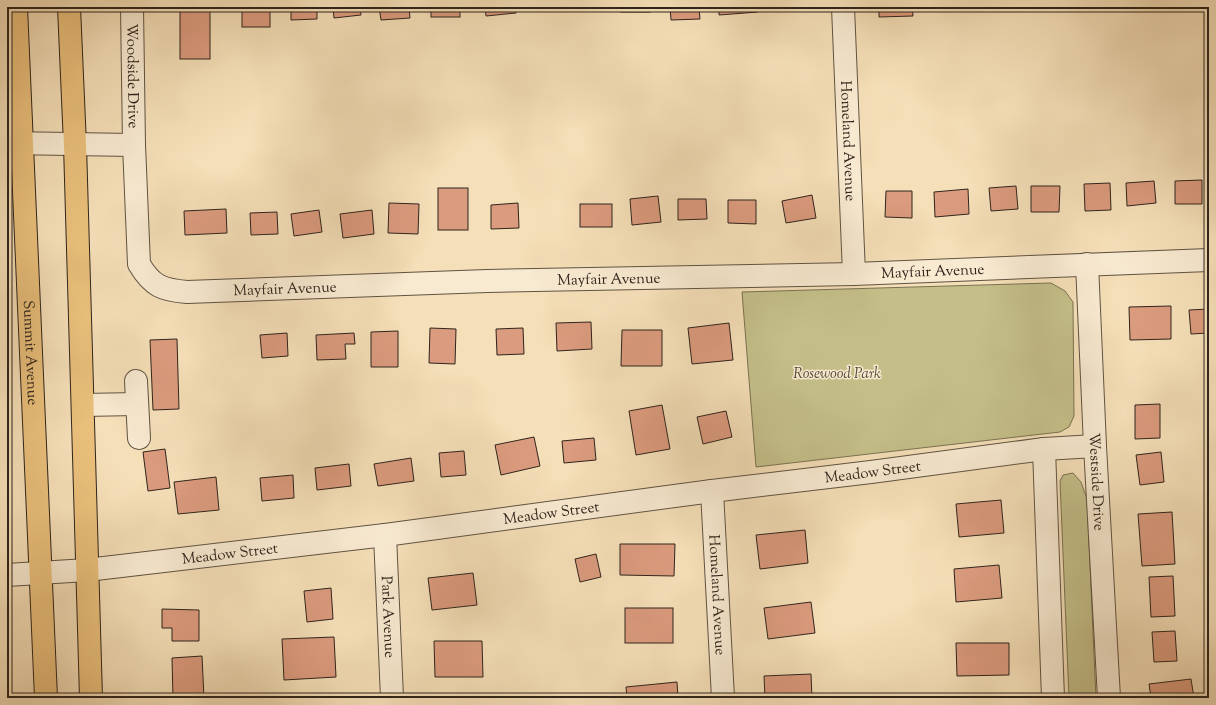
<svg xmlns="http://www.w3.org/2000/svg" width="1216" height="705" viewBox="0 0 1216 705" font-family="'Sorts Mill Goudy',serif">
  <rect width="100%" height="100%" fill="#f5dfb8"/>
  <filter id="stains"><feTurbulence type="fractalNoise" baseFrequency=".005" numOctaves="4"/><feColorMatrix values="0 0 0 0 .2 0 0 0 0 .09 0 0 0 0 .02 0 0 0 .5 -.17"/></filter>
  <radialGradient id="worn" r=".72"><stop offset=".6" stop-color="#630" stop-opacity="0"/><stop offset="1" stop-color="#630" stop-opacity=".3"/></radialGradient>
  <g fill="#c4bf89" stroke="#7a7252">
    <polygon points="1051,283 1065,291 1073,302 1074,416 1069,427 1060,432 756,467 742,292"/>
    <polygon points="1073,473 1081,482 1087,499 1096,698 1069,698 1060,481 1063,475"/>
  </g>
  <g fill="#db9b7e" stroke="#2f241c">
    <rect x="180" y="7" width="30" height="52"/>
    <rect x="242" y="7" width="28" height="20"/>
    <polygon points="291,7 317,7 317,19 291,20"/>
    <polygon points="333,7 360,7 361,15 334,18"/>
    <polygon points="379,7 409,7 410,18 381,20"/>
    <rect x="431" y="7" width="29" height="10"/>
    <polygon points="485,7 516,7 516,13 486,16"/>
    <polygon points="532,7 556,7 532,9"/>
    <polygon points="581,7 602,7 581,9"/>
    <rect x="621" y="7" width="29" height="5"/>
    <polygon points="670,7 699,7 700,19 671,20"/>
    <polygon points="719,7 757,7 758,12 719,15"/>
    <polygon points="879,7 912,7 913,16 879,17"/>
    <polygon points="1202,180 1202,204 1175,204 1175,181"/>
    <polygon points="1154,181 1156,203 1127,206 1126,183"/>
    <polygon points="1110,183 1111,210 1085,211 1084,184"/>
    <polygon points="1016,186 1018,209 991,211 989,188"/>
    <polygon points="1031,186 1060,186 1059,212 1031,212"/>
    <rect x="438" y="188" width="30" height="42"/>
    <polygon points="968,189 969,214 935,217 934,192"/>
    <polygon points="886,191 912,191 912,218 885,217"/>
    <polygon points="812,195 816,218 786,223 782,201"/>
    <polygon points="658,196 661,222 632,225 630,199"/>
    <polygon points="678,199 706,199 707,219 678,220"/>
    <polygon points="728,200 756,200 756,224 728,223"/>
    <polygon points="389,203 419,204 418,234 388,233"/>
    <polygon points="518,203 519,228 491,229 491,205"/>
    <rect x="580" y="204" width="32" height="23"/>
    <polygon points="226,209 227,233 185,235 184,211"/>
    <polygon points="319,210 322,232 294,236 291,214"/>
    <polygon points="372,210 374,234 343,238 340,214"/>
    <polygon points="277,212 278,234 251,235 250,213"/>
    <polygon points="1171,306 1171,339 1130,340 1129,307"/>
    <polygon points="1209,309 1209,333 1191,334 1189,310"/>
    <polygon points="591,322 592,349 557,351 556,323"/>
    <polygon points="729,323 733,360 692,364 688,328"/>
    <polygon points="430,328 456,329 455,364 429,363"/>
    <polygon points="523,328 524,354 497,355 496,329"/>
    <polygon points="622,330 662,330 662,366 621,366"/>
    <polygon points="398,331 398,367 371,367 371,332"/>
    <polygon points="287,333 288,356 262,358 260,335"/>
    <polygon points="354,333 355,344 345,344 346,359 317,360 316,335"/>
    <polygon points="177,339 179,409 153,410 150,340"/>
    <polygon points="1160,404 1160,438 1135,439 1135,405"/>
    <polygon points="662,405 670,449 636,455 629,411"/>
    <polygon points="726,411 732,437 703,444 697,417"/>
    <polygon points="534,437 540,466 501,475 495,445"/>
    <polygon points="594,438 596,460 564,463 562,441"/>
    <polygon points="165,449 170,488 148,491 143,452"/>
    <polygon points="464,451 466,475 441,477 439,453"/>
    <polygon points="1161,452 1164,482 1140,485 1136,455"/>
    <polygon points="411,458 414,481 378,486 374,464"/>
    <polygon points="349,464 351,486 317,490 315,468"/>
    <polygon points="293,475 294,498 262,501 260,478"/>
    <polygon points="216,477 219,510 178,514 174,482"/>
    <polygon points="1001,500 1004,533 959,537 956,504"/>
    <polygon points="1172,512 1175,564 1142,566 1138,514"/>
    <polygon points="805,530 808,563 760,569 756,535"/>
    <polygon points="620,544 675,544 674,576 620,575"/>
    <polygon points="596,554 601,577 580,582 575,559"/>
    <polygon points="999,565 1002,598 956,602 954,569"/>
    <polygon points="473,573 477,605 432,610 428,578"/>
    <polygon points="1173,576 1175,616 1151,617 1149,577"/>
    <polygon points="331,588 333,619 307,622 304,591"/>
    <polygon points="811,602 815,633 768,639 764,608"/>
    <rect x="625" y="608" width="48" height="35"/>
    <polygon points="162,609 199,610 199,641 172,641 172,628 162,628"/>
    <polygon points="1175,631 1177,661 1154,662 1152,632"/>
    <polygon points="334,637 336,677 284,680 282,639"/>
    <polygon points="434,641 482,641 483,677 435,677"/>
    <polygon points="956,643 1009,643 1009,675 957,676"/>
    <polygon points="202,656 204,698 173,698 172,658"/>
    <polygon points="811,674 812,698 765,698 764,676"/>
    <polygon points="1191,679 1194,698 1151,698 1149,684"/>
    <polygon points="677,682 678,698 627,698 626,687"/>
  </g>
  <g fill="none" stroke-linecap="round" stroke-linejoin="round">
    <g stroke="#605343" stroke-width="24">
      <g id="minor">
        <path id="s1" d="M132 7 134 145 139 264C152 286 162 290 187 292L487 281 854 274 1209 260"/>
        <path id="s2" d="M843 7 854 274"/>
        <polyline points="7,143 134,145"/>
        <path id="s3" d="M1087 264 1095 446 1109 698"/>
        <polyline points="136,381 139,438"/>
        <polyline points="83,405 137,404"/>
        <polyline points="1044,449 1053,698"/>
        <path id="s4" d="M712 491 723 698"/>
        <path id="s5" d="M385 535 392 698"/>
        <path id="s6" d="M7 575 87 570 385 535 712 491 871 472 1044 449 1095 446"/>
      </g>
    </g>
    <g stroke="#2f241c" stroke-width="24">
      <g id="major">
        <path id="s7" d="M16 7 46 698"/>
        <polyline points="69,7 75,145 91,698"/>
      </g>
    </g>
    <use href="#minor" stroke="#f8ead1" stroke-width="22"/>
    <use href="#major" stroke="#eac07c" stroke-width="22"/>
  </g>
  <g text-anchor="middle" stroke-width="3" stroke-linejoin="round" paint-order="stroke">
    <g font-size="15" fill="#2f241c" stroke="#f8ead1">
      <text dy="5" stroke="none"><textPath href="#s1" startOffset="69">Woodside Drive</textPath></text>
      <text dy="5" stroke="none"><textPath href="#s2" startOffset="134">Homeland Avenue</textPath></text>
      <text dy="5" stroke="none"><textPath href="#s1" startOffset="1062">Mayfair Avenue</textPath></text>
      <text dy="5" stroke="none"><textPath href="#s1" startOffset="738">Mayfair Avenue</textPath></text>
      <text dy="5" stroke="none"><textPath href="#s1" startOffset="414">Mayfair Avenue</textPath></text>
      <text dy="5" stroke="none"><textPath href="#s7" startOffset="346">Summit Avenue</textPath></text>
      <text dy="5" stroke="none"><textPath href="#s6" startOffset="872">Meadow Street</textPath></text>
      <text dy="5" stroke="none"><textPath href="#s3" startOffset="218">Westside Drive</textPath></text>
      <text dy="5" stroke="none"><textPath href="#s6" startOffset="548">Meadow Street</textPath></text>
      <text dy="5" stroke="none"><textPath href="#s6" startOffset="224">Meadow Street</textPath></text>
      <text dy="5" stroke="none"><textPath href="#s4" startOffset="104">Homeland Avenue</textPath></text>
      <text dy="5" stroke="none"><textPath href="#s5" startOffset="82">Park Avenue</textPath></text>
    </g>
    <g font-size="15" font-style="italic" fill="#544b37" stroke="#f8ead1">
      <text x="837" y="378">Rosewood Park</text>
    </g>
  </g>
  <rect width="1216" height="705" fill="none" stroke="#f5dfb8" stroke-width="24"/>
  <rect x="8" y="8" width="1200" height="689" fill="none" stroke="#2f241c" stroke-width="2"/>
  <rect x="12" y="12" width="1192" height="681" fill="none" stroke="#2f241c"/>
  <rect width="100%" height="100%" filter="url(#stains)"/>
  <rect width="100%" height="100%" fill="url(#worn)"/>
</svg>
